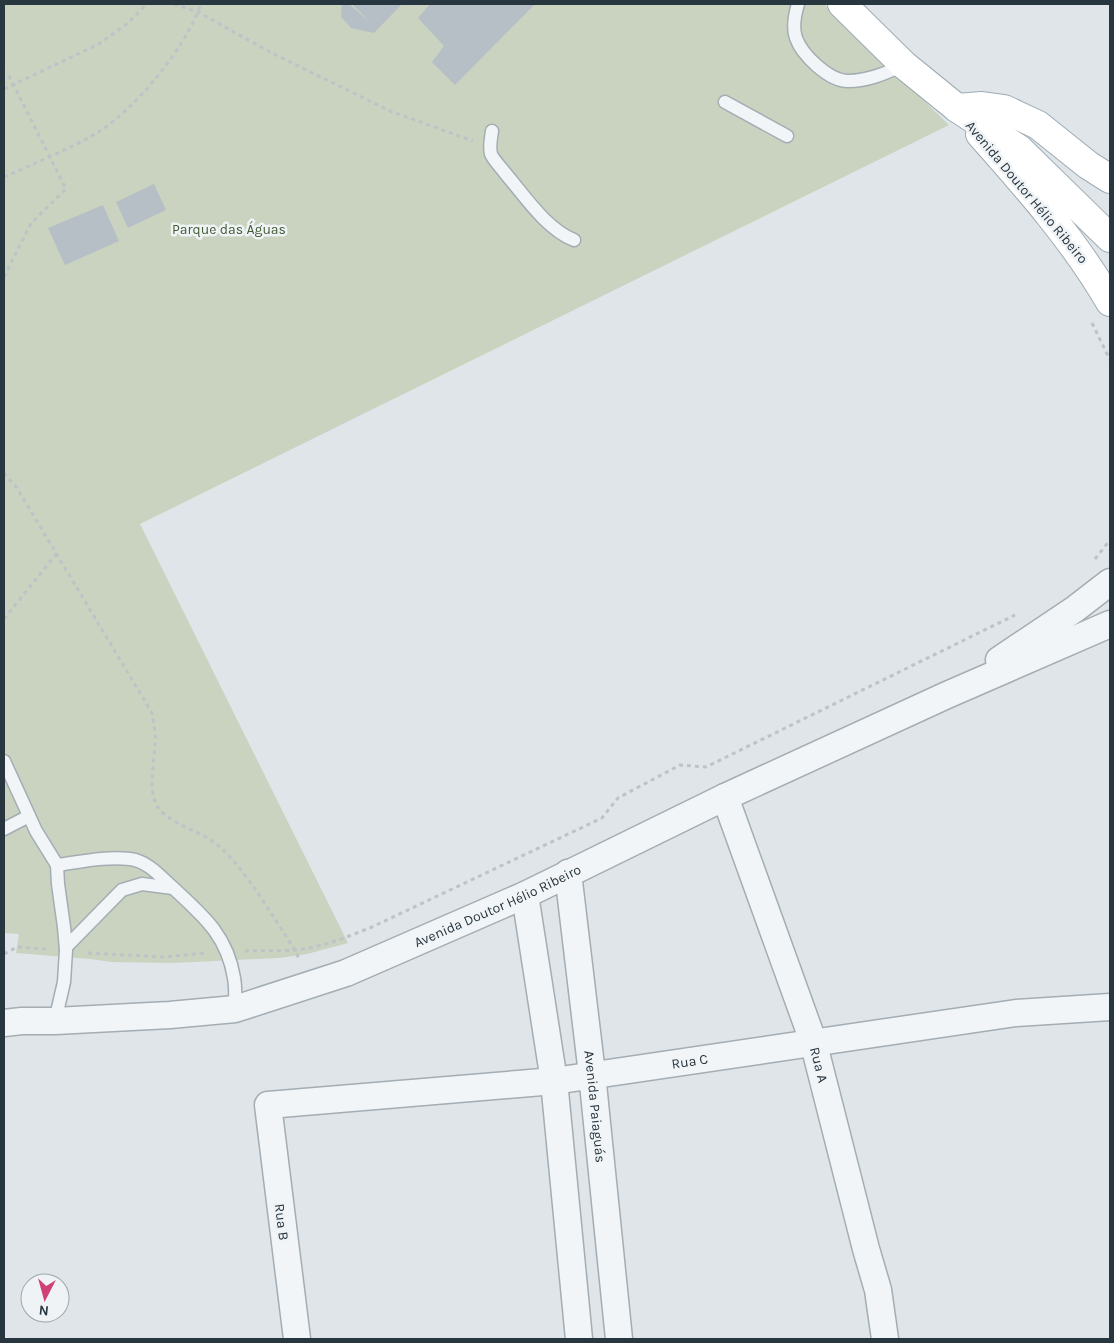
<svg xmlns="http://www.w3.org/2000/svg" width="1114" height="1343" viewBox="0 0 1114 1343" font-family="Karla,sans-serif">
  <rect width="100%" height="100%" fill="#dfe5e9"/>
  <polygon fill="#c9d3c0" points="4,4 824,4 949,125 140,524 348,943 307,954 279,958 173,963 112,962 90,959 16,953 19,934 4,933"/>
  <g fill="#b6bfc6">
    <polygon points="342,4 349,4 371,23 352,4 402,4 374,33 351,28 341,17"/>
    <polygon points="430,4 535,4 455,85 432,62 444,46 418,18"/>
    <polygon points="154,184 166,210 128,228 116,202"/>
    <polygon points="103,205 119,241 65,265 48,228"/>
  </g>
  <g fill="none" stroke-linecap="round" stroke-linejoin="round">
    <g stroke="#a4adb3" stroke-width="15">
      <g id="service">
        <path d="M798 4C795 14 792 27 796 38 802 55 829 81 848 81 868 81 886 73 904 65"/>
        <polyline points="725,102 787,136"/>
        <path d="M492 131C491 139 489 146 491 154 494 161 501 167 505 173 524 195 546 229 574 240"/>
        <polyline points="4,761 36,831 57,865 58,884 64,927 66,950 64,982 55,1021"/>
        <polyline points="4,829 29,816"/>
        <path d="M57 865C80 862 106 856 130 859 147 861 159 875 171 886 201 914 227 934 234 978 236 988 235 999 235 1009"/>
        <polyline points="66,947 122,890 142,884 173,888"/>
      </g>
    </g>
    <g stroke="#a4adb3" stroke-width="29">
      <g id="minor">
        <polyline points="999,660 1075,609 1110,582"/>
        <path id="s1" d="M725 797 813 1041 866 1249 878 1290 885 1339"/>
        <path id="s2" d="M568 873 592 1074 619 1339"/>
        <polyline points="525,895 554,1081 579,1339"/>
        <path id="s3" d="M4 1023 22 1021H55L170 1015 235 1009 346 973 525 895 725 797 947 695 1110 624"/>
        <path id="s4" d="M297 1339 268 1105 554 1081 1016 1013 1110 1007"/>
      </g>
    </g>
    <g stroke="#9eacb5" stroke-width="30">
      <g id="primary">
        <polyline points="842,4 904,65 957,108 1019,149 1110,238"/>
        <polyline points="957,108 982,106 1004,109 1038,125 1088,165 1110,179"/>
        <path d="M980 134C1027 187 1074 240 1110 302"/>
      </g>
    </g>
    <g stroke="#bdc3c7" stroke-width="3" stroke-dasharray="4 4" stroke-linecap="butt">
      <polyline points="174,4 198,12 270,52 390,111 473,141"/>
      <polyline points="4,89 99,44 128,23 147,4"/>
      <path d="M4 177C35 163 68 150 97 133 138 107 185 48 201 4"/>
      <polyline points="4,277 31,223 66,189 7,72"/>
      <polyline points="1092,323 1110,360"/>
      <path d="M4 473 17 488 152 713C153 719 154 726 155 732 157 753 147 784 156 804 163 820 195 830 209 839 240 858 274 919 295 950L300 961"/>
      <polyline points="1095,559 1110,540"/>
      <polyline points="4,619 57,553"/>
      <path d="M245 951C262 950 279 951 296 950 323 947 347 937 372 927L602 818 618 798 680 765 706 767 1015 615"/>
      <polyline points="88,953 162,957 206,953"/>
      <polyline points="4,954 17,947 47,949"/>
    </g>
    <use href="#service" stroke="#f2f5f7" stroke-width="12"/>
    <use href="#minor" stroke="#f2f5f7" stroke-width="26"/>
    <use href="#primary" stroke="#fff" stroke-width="28"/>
  </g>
  <g text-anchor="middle" stroke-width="5" stroke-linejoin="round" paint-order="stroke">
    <g font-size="14" fill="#283640" stroke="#eff3f6">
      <text transform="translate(1027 192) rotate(50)" y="5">Avenida Doutor Hélio Ribeiro</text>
      <text dy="5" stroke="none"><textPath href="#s3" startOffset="514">Avenida Doutor Hélio Ribeiro</textPath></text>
      <text dy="5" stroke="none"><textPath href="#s4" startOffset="660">Rua C</textPath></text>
      <text dy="5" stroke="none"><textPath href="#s1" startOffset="284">Rua A</textPath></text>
      <text dy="5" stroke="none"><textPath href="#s2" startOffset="235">Avenida Paiaguás</textPath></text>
      <text transform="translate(282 1222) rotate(83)" y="5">Rua B</text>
    </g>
    <g font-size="14" fill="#445c35" stroke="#eff3f6">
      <text x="229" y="234">Parque das Águas</text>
    </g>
  </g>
  <rect width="1114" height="1343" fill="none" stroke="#283640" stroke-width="10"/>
  <g transform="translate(45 1298) rotate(186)"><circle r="24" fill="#eff3f6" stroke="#9fa7ad"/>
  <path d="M0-4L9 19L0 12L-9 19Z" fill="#d04273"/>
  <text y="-8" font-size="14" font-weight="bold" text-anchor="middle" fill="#283640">N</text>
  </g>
</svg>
